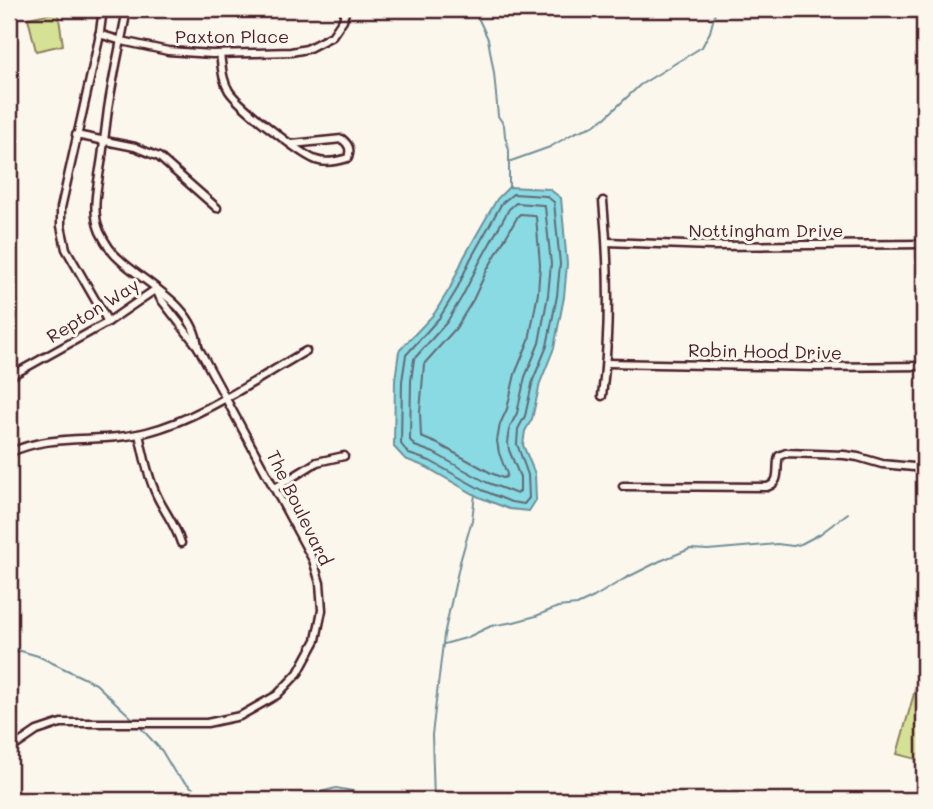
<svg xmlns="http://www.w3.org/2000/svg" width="933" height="809" viewBox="0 0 933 809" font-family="Mali,sans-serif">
  <rect width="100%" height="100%" fill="#fbf7ec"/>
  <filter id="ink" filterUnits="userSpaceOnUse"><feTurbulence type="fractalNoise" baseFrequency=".0143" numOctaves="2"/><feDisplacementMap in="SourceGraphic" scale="14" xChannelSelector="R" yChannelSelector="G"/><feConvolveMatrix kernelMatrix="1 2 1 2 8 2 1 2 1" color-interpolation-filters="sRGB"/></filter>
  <g filter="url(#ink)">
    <g fill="#d5e295" stroke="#908060" stroke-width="2">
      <polygon points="58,12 63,45 36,51 28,18"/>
      <polygon points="924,658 924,761 897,754"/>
    </g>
    <polygon fill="#89dae2" stroke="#708f99" stroke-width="2" points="509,187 549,189 561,198 567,264 564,297 554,348 540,383 532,419 525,431 523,445 535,474 536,500 529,511 509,509 479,497 426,467 405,459 394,447 395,380 399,351 434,314 450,288 464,257 497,199"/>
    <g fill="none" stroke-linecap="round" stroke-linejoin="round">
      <g stroke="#636a74" stroke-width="2">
        <polygon points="513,194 546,196 554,202 560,264 557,296 547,346 533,380 525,416 518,429 517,444 528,475 529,498 524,504 511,502 482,490 430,461 409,454 401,444 402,381 406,355 440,317 456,291 470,260 502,203"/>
        <polygon points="516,203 543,205 545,207 551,264 548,295 539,343 525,377 517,413 510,427 508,443 509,450 520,477 520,491 517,494 486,482 434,453 415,446 410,440 411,381 414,359 447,322 463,295 478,265 509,209"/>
        <polygon points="520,214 533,215 536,217 540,264 538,293 529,340 515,374 507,409 500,424 497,441 499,453 507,474 506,477 503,478 491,473 438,444 421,437 420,412 424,364 456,328 473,300 487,270 518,216"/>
      </g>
      <g stroke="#708f99" stroke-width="2">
        <polyline points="474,9 488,39 494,73 498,116 504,125 505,136 509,150 509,187"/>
        <polyline points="511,161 550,147 574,133 593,126 605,118 640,85 702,47 710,32 716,9"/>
        <polyline points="444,644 466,638 491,626 514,622 536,616 558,607 577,605 594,597 624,579 660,561 690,549 708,550 777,544 793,546 801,544 820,534 848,513"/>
        <polyline points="9,652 21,651 38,656 96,684 134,720"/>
        <polyline points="140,727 162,751 175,773 199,794 212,798 241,799 262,798 282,799 306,796 336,788 352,791 369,800"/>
        <polyline points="434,800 432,735 444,635 460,562 472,520 475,494"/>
      </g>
      <g stroke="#4a1f2b" stroke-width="11">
        <g id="minor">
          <polyline points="103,9 99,39 61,208 61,226 66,249 108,322"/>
          <path d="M127 9C121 42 113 76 108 109 106 125 104 141 102 157 99 180 90 209 100 232 104 240 111 252 118 258 146 285 194 304 198 347"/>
          <polyline points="99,34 122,41 168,51 212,54 291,52 307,49 332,36 343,20 346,9"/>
          <path d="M220 54C222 67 222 80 229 91 238 105 300 154 316 160 326 164 338 161 348 158 351 149 349 145 342 139L292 144"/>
          <polyline points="76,135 135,147 159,157 217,208"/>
          <polyline points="607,242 711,246 924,244"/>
          <polyline points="606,363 817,367 924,366"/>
          <polyline points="9,377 108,322 156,289"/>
          <path d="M602 396C610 334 609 263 603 201"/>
          <path d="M139 434C144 456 148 478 158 498 166 514 176 526 181 543"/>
          <path d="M9 453C52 432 101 444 147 432 200 419 258 378 306 351"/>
          <path d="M623 486 767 487C782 482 775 469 779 456L786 453 844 455 858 457 882 464 924 468"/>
          <polyline points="275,488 317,462 344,456"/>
          <polyline points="9,750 37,731 61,723 207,723 240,716 277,695 298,673 316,640 322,610 320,583 313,560 198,347 160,298 156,289"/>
        </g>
      </g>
      <use href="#minor" stroke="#fbf7ec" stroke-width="6"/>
    </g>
  </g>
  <g text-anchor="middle" stroke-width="6" stroke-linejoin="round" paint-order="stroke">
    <g font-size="18" fill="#4a1f2b" stroke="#fbf7ec">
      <text x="232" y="43">Paxton Place</text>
      <text x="766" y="237">Nottingham Drive</text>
      <text transform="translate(93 311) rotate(-32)" y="6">Repton Way</text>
      <text transform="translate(765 352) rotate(1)" y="6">Robin Hood Drive</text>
      <text transform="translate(299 508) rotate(64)" y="6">The Boulevard</text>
    </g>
  </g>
  <rect width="933" height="809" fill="none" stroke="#fbf7ec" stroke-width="35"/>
  <rect x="18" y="18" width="898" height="774" fill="none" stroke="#4a1f2b" stroke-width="2.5" filter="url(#ink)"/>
</svg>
